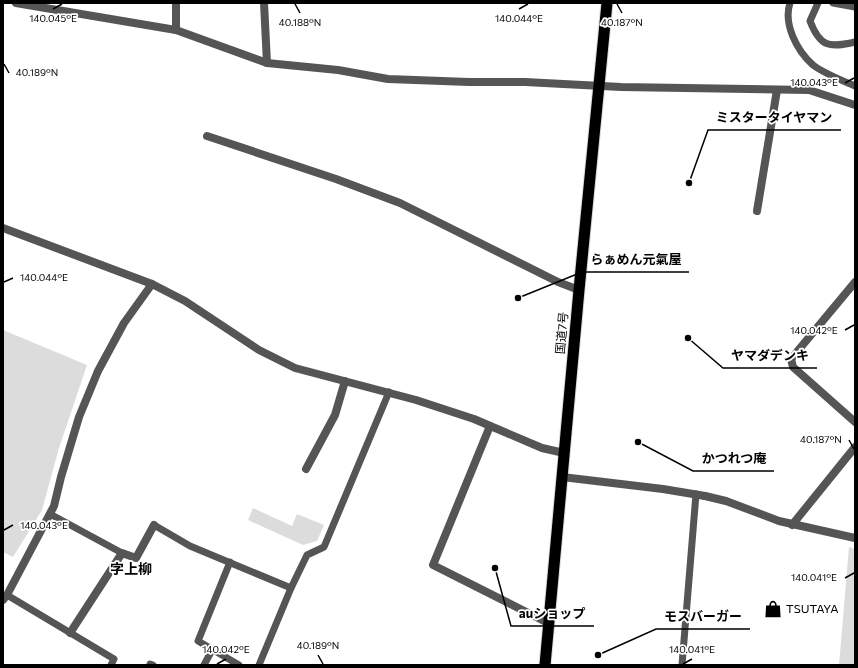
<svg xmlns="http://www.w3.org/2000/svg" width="858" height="668" viewBox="0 0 858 668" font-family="Commissioner,'Noto Sans JP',sans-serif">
  <rect width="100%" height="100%" fill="#fff"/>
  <g fill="#dcdcdc">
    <polygon points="3,330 87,365 59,448 42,510 13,557 3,552"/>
    <polygon points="253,508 292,526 297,514 324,525 317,541 303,545 248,520"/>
    <polygon points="849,547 855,549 855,665 839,665"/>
  </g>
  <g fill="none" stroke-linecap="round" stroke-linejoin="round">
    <g stroke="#dbdbdb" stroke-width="13">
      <polyline id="trunk" points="545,665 579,290 607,3"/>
    </g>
    <g stroke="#555" stroke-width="7">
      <path d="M790 3C783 24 797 51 813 65 825 74 841 80 855 86"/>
      <path d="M818 3 810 21C820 47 829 48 855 42"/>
      <polyline points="833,3 855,7"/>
      <polyline points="50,514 122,553"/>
      <polyline points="154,525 190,546 291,588 307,555 324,547 389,392"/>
      <polyline points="230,562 198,641 239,665"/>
      <polyline points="7,595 114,659 111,665"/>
      <polyline points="150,664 153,665"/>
      <polyline points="204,665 212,650"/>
      <polyline points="259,665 291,588"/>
      <polyline points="682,665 696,494"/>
    </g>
    <g stroke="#555" stroke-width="8">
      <polyline points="16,3 176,30 267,63 338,70 388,79 469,82 525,82 621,87 809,90 855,105"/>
      <polyline points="264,3 267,63"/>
      <polyline points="176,30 176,3"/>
      <polyline points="207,136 336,179 400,203 558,282 579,290"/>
      <polyline points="757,211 777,90"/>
      <polyline points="3,228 152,284 185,301 259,350 295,368 416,400 474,419 542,448 564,453"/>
      <polyline points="855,282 791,359 793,367 855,422"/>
      <polyline points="490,426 433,565 548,623"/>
      <polyline points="306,469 335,415 345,381"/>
      <polyline points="705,496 726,501 779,521 855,538"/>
      <polyline points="792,525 855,447"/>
      <polyline points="3,600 7,595 54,506 61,477 79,417 98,371 124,323 152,284"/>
      <polyline points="70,633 122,553 136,558 154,525"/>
    </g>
    <polyline stroke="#555" stroke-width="8" points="562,477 663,489 705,496"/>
    <use href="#trunk" stroke="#000" stroke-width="11"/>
  </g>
  <path fill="none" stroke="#000" stroke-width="1.5" d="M295 4 300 13M617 4 622 13M53 9 62 4M519 9 528 4M4 64 9 73M845 83 854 78M4 282 13 278M845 330 854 325M849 440 854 449M4 530 13 525M845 578 854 573M318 655 323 664M217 664 226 659M683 664 692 659"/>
  <defs>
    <g id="shop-bare" transform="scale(1.38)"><path d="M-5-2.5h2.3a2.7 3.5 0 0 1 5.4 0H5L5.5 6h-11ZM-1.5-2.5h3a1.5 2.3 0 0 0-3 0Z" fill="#000" stroke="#fff" stroke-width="2.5" paint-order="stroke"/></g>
  </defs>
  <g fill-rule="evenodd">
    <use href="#shop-bare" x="773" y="609"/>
  </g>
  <g text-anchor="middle" stroke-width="3.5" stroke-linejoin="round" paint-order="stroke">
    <g font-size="12" fill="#000" stroke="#fff">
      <text transform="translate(562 333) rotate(-85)" y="4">国道7号</text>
    </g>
    <g font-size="12" fill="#000" stroke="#fff" text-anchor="start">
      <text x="786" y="613">TSUTAYA</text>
    </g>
    <g font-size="14" font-weight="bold" fill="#000" stroke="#fff">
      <text x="131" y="574">字上柳</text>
    </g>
  </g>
  <g font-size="10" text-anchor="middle" fill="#000" stroke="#fff" stroke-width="3.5" stroke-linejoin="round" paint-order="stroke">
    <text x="519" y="22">140.044°E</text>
    <text x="53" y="22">140.045°E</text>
    <text x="300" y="26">40.188°N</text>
    <text x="622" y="26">40.187°N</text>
    <text x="37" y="76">40.189°N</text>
    <text x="814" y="86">140.043°E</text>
    <text x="44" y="281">140.044°E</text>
    <text x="814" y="334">140.042°E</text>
    <text x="821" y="443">40.187°N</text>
    <text x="44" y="529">140.043°E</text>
    <text x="814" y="581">140.041°E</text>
    <text x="318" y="649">40.189°N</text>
    <text x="226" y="653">140.042°E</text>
    <text x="692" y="653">140.041°E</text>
  </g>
  <path fill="none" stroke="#000" stroke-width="1.5" d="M689 183L708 130H841M518 298L582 272H689M688 338L723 368H817M638 442L693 471H774M495 568L511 626H594M598 655L656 629H750"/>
  <g fill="#000" stroke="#fff" stroke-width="1.5">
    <circle cx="689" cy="183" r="4"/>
    <circle cx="518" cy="298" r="4"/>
    <circle cx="688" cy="338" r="4"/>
    <circle cx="638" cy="442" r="4"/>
    <circle cx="495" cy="568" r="4"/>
    <circle cx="598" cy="655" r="4"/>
  </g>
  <g font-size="13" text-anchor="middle" font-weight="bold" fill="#000" stroke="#fff" stroke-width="3.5" stroke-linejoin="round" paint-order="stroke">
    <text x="774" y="122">ミスタータイヤマン</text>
    <text x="636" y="264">らぁめん元氣屋</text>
    <text x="770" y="360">ヤマダデンキ</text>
    <text x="734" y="463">かつれつ庵</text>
    <text x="552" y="618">auショップ</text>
    <text x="703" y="621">モスバーガー</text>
  </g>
  <rect width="858" height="668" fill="none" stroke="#000000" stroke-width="8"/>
</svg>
